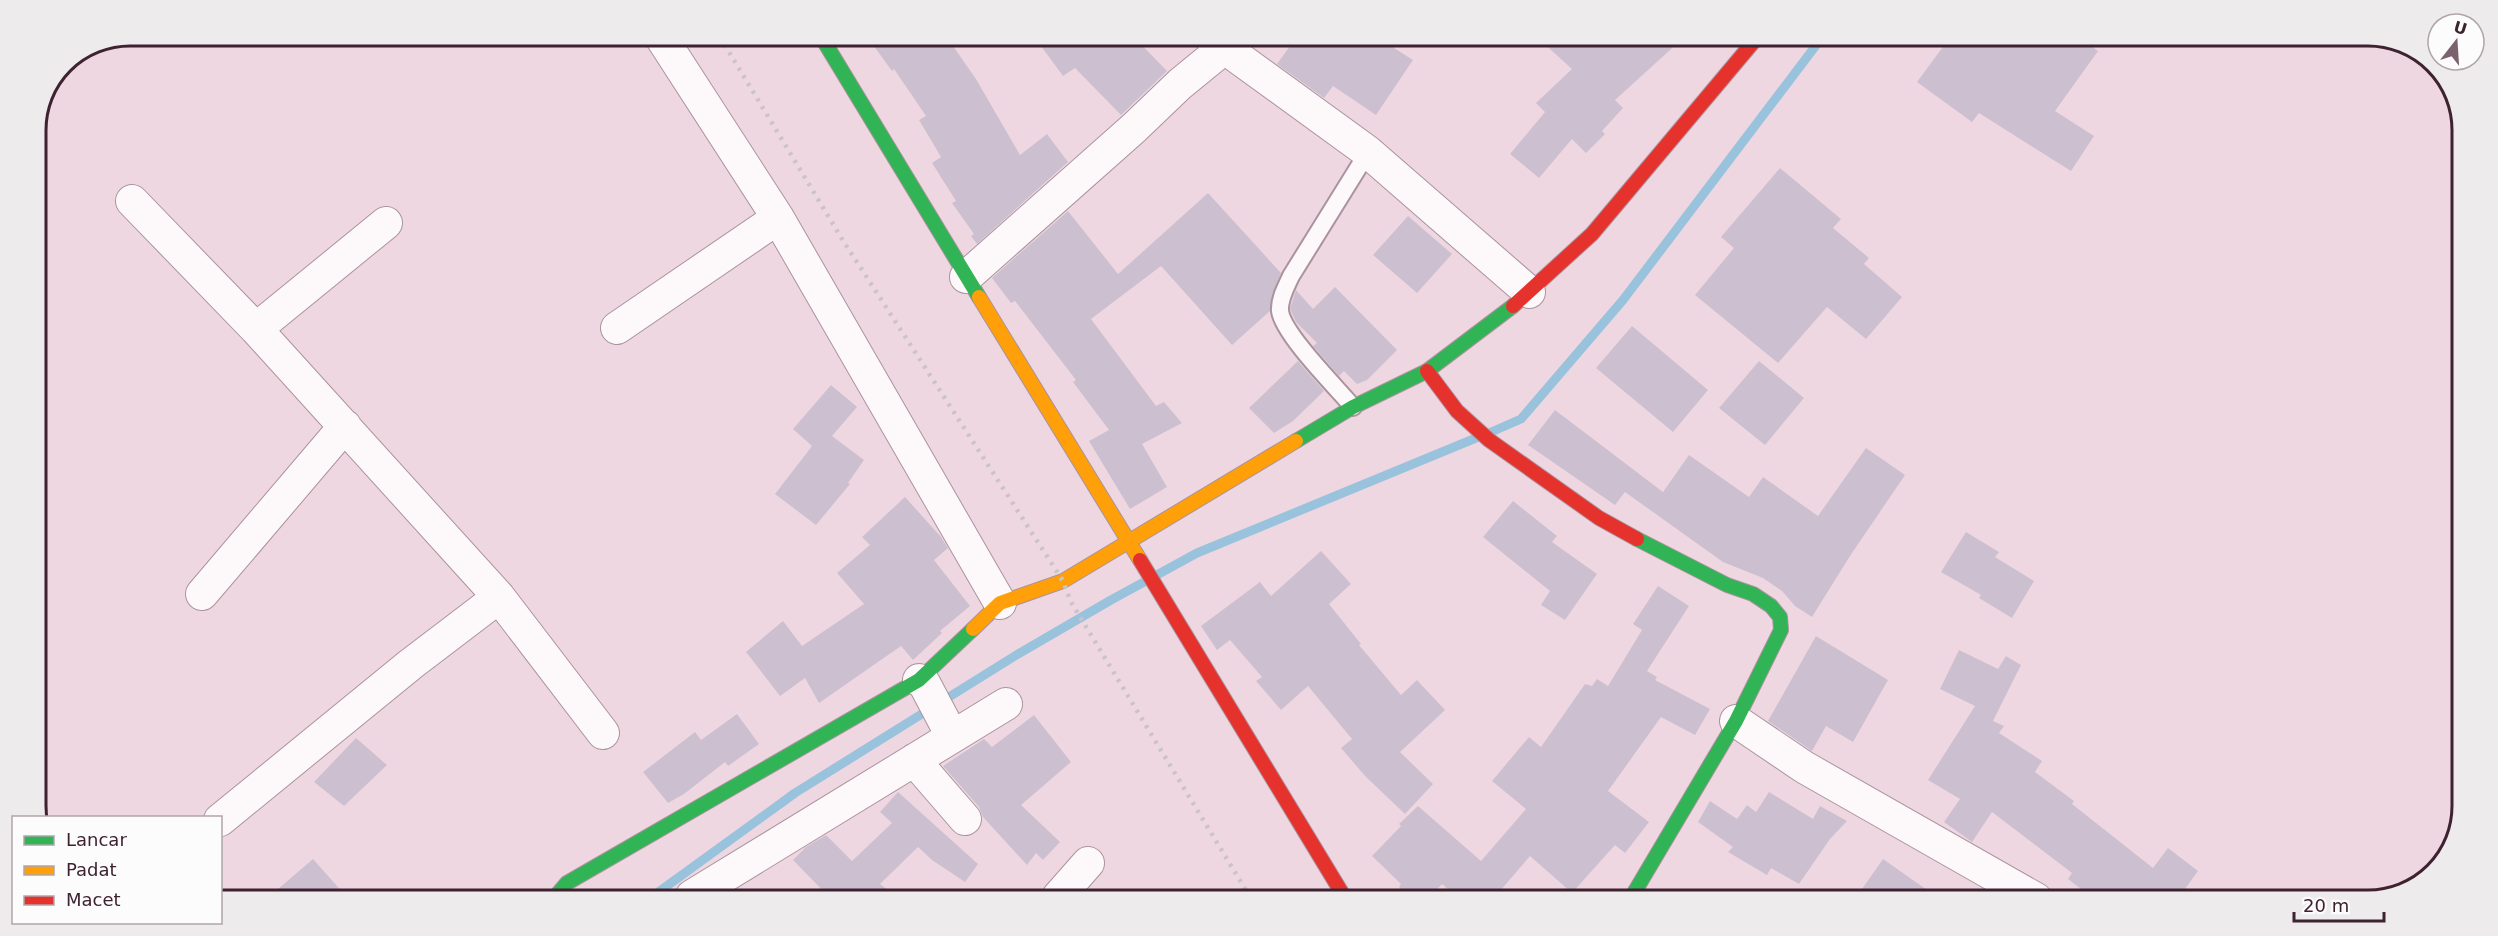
<svg xmlns="http://www.w3.org/2000/svg" width="2498" height="936" viewBox="0 0 2498 936" font-family="'DejaVu Sans',sans-serif">
	<style>
		.lines { fill: none; stroke-linecap: round; stroke-linejoin: round }
		.stream { stroke: #99c3dc; stroke-width: 9 }
		.building { fill: #ccc0d0 }
		.lane-casing { stroke: #aa939e; stroke-width: 20 }
		.street-casing { stroke: #aa939e; stroke-width: 34 }
		.fast-casing { stroke: #aa939e; stroke-width: 16 }
		.slow-casing { stroke: #aa939e; stroke-width: 16 }
		.jam-casing { stroke: #aa939e; stroke-width: 16 }
		.lane { stroke: #fdf9fa; stroke-width: 16 }
		.street { stroke: #fdf9fa; stroke-width: 32 }
		.fast { stroke: #30b455; stroke-width: 14 }
		.slow { stroke: #ff9f0a; stroke-width: 14 }
		.jam { stroke: #e5322d; stroke-width: 14 }
		.rail { stroke: #cac3c7; stroke-width: 4.5; stroke-dasharray: 3 6; stroke-linecap: butt }
		.rim { fill: none; stroke: #3e2230; stroke-width: 3 }
	</style>
	<rect width="100%" height="100%" fill="#efd7e1"/>
	<g class="lines">
		<!-- stream -->
		<path class="stream" d="M1489 433 1521 419 1623 300 1820 40
			M653 896 795 793 1018 654 1111 600 1197 553 1476 438"/>
	</g>
	<!-- building -->
	<path class="building" d="M868 38H953V46L976 79 1020 155 1047 134 1068 162 977 244 971 236 974 234 952 203 956 201 932 163 941 157 919 120 926 116 894 69 892 71Z
		M1035 38H1135L1167 71 1121 115 1075 68 1063 76Z
		M1295 39H1380L1413 60 1376 115 1333 86 1324 98 1277 64Z
		M1539 39H1594L1681 40 1615 100 1623 108 1602 131 1605 134 1586 153 1572 139 1539 178 1510 154 1545 112 1536 103 1572 69Z
		M1948 40H2083L2098 51 2055 111 2094 136 2071 171 1979 113 1972 122 1917 82Z
		M1780 168 1841 219 1833 228 1869 258 1864 264 1902 297 1866 339 1827 307 1778 363 1695 295 1734 248 1721 237Z
		M1208 193 1281 273 1272 295 1270 311 1232 345 1161 266 1091 319 1156 406 1164 402 1182 423 1142 444 1167 487 1130 509 1089 441 1109 430 1073 382 1076 380 1015 301 1011 303 992 278 1068 211 1118 274Z
		M1408 216 1452 254 1417 293 1373 255Z
		M1335 287 1397 350 1367 380 1357 384 1344 371 1339 376 1331 367 1313 346 1317 343 1296 322 1290 309 1296 290 1313 309Z
		M1632 326 1708 390 1673 432 1596 368Z
		M1298 361 1324 391 1293 421 1274 433 1249 408Z
		M1759 361 1804 398 1765 445 1719 408Z
		M831 385 857 407 832 436 864 460 848 483 850 484 816 525 775 494 812 446 793 429Z
		M1555 410 1663 492 1689 455 1749 497 1763 477 1818 516 1866 448 1905 475 1850 556 1812 617 1795 606 1782 591 1763 578 1723 562 1625 492 1615 505 1528 445Z
		M905 497 941 537 948 548 934 560 970 606 940 631 942 633 913 660 901 646 819 703 805 678 780 696 746 652 783 621 802 646 864 604 837 573 870 545 862 537Z
		M1513 501 1557 536 1552 542 1597 574 1565 620 1541 605 1550 591 1483 537Z
		M1966 532 1999 552 1995 557 2034 581 2012 618 1979 598 1981 595 1941 572Z
		M1321 551 1351 584 1329 604 1361 644 1359 645 1401 695 1417 680 1445 710 1400 752 1433 784 1405 814 1366 777 1341 748 1352 739 1308 686 1281 710 1256 681 1262 677 1230 640 1217 650 1201 626 1260 582 1271 596Z
		M1658 586 1689 606 1647 671 1657 677 1655 680 1710 709 1695 735 1661 717 1608 791 1649 822 1625 853 1615 845 1572 893 1530 856 1494 898H1458L1442 884 1429 898H1410L1399 887 1401 884 1372 856 1401 826 1399 824 1418 806 1481 861 1526 809 1492 781 1529 737 1541 747 1585 684 1592 686 1597 679 1608 686 1642 630 1633 624Z
		M1816 636 1888 680 1853 742 1826 726 1812 751 1768 721Z
		M1959 650 1998 669 2006 656 2021 665 1993 721 2004 726 1999 733 2042 761 2035 772 2074 801 2072 804 2153 868 2168 848 2198 871 2177 900 2094 899 2068 879 2072 873 1992 812 1972 842 1944 822 1960 799 1928 780 1975 706 1940 689Z
		M737 714 759 744 728 766 725 762 684 794 668 803 643 772 695 732 701 740Z
		M1034 715 1071 762 1021 805 1060 842 1043 860 1036 853 1027 865 983 817 979 807 943 766 984 739 992 747Z
		M356 738 387 765 344 806 314 782Z
		M898 792 978 864 965 882 932 860 918 847 880 884 897 897H829L793 860 806 847 826 835 852 861 892 823 880 812Z
		M1769 792 1813 819 1820 806 1847 821 1830 839 1799 884 1771 868 1767 875 1728 852 1733 847 1698 822 1710 801 1737 819 1747 805 1756 812Z
		M313 859 345 895H271Z
		M1883 859 1940 899H1855Z"/>
	<g class="lines">
		<!-- lane casing -->
		<g class="lane-casing">
			<path id="lane" d="M1353 407C1336 387 1283 334 1280 311 1279 299 1286 287 1291 276L1368 152"/>
		</g>
		<!-- street casing -->
		<g class="street-casing">
			<path id="street" d="M661 37 778 218 1000 603
				M1211 38 1368 152 1529 292
				M132 201 256 329 499 597 603 733
				M966 277 1134 128 1180 84 1224 48
				M617 328 778 218
				M256 329 386 223
				M202 594 345 426
				M919 680 924 683 952 736
				M1736 721 1804 767 2036 899
				M914 760 965 819
				M220 820 411 664 499 597
				M692 896 1006 704
				M1058 897 1088 863"/>
		</g>
		<!-- fast casing -->
		<g class="fast-casing">
			<path id="fast" d="M822 38 979 297
				M1296 441 1353 407 1427 371 1513 306
				M556 896 567 883 919 680 973 629
				M1631 898 1736 721 1781 630 1780 617 1771 606 1753 594 1727 585 1637 539"/>
		</g>
		<!-- slow casing -->
		<g class="slow-casing">
			<path id="slow" d="M979 297 1140 560
				M973 629 1000 603 1063 581 1296 441"/>
		</g>
		<!-- jam casing -->
		<g class="jam-casing">
			<path id="jam" d="M1513 306 1592 234 1755 40
				M1427 371 1457 411 1489 440 1599 518 1637 539
				M1140 560 1345 898"/>
		</g>
		<!-- lane -->
		<use href="#lane" class="lane"/>
		<!-- street -->
		<use href="#street" class="street"/>
		<!-- fast -->
		<use href="#fast" class="fast"/>
		<!-- slow -->
		<use href="#slow" class="slow"/>
		<!-- jam -->
		<use href="#jam" class="jam"/>
		<!-- rail -->
		<path class="rail" d="M720 37 842 239 1063 581 1071 602 1250 897"/>
	</g>
	<!-- crop -->
	<path d="M0 0H2498V936H0ZM130 46H2368A84 84 0 0 1 2452 130V806A84 84 0 0 1 2368 890H130A84 84 0 0 1 46 806V130A84 84 0 0 1 130 46Z" fill="#edebec" fill-rule="evenodd"/>
	<path class="rim" d="M130 46H2368A84 84 0 0 1 2452 130V806A84 84 0 0 1 2368 890H130A84 84 0 0 1 46 806V130A84 84 0 0 1 130 46Z"/>
	<!-- legend -->
	<rect x="12" y="816" width="210" height="108" fill="#fcfcfc" stroke="#b0a5aa" stroke-width="1.5"/>
	<rect x="24" y="836" width="30" height="9" fill="#30b455" stroke="#b0a5aa" stroke-width="1.5"/>
	<text x="66" y="846" font-size="18" fill="#3e2230">Lancar</text>
	<rect x="24" y="866" width="30" height="9" fill="#ff9f0a" stroke="#b0a5aa" stroke-width="1.5"/>
	<text x="66" y="876" font-size="18" fill="#3e2230">Padat</text>
	<rect x="24" y="896" width="30" height="9" fill="#e5322d" stroke="#b0a5aa" stroke-width="1.5"/>
	<text x="66" y="906" font-size="18" fill="#3e2230">Macet</text>
	<!-- north arrow -->
	<g transform="translate(2456 42) rotate(17)"><circle r="28" fill="#fcfcfc" stroke="#b0a5aa" stroke-width="1.5"/>
	<path d="M0-4.5L10 22L0 15L-10 22Z" fill="#7c616e"/>
	<text y="-9" font-size="16" font-weight="bold" text-anchor="middle" fill="#3e2230">U</text>
	</g>
	<!-- scale -->
	<path d="M2294 912v9h90v-9" fill="none" stroke="#3e2230" stroke-width="3"/>
	<text x="2303" y="912" font-size="18" fill="#3e2230" stroke="#fcfcfc" stroke-width="4.5" paint-order="stroke">20 m</text>
</svg>
